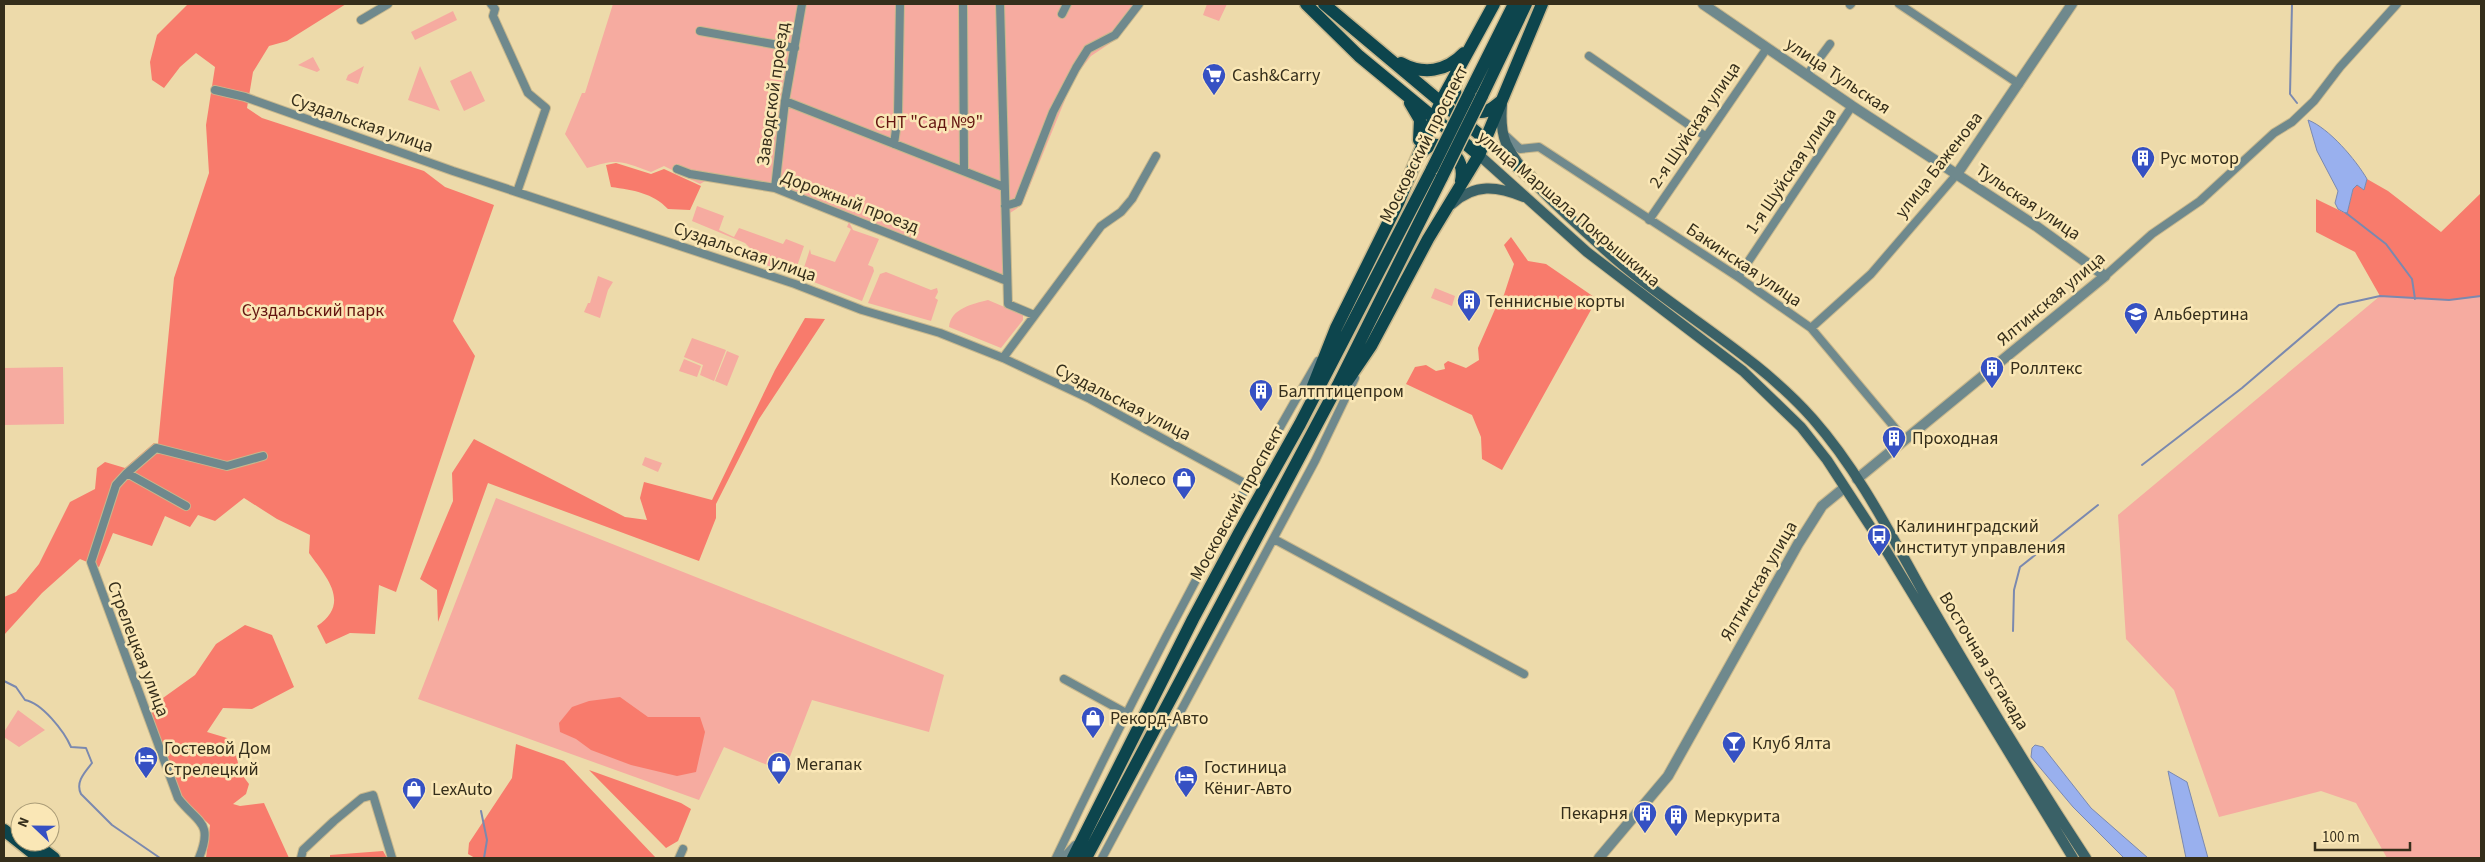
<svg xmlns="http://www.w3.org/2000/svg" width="2485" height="862" viewBox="0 0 2485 862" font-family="'Source Sans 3',sans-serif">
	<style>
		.green { fill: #f6aba0 }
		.forest { fill: #f87b6c }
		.water { fill: #99b0ee; stroke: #7b89af }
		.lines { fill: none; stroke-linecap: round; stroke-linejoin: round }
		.stream { stroke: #7b89af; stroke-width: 2 }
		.minor-casing { stroke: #c8b88d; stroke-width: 10 }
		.tertiary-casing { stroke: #c8b88d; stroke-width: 12 }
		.secondary-casing { stroke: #c8b88d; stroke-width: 12 }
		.primary-casing { stroke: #c8b88d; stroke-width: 15 }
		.minor { stroke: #6f898d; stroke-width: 8 }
		.tertiary { stroke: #6f898d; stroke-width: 10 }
		.secondary { stroke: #3a6167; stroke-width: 10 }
		.primary { stroke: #0d454d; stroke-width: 12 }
		.primary-bridge-casing { stroke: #c8b88d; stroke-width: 15; stroke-linecap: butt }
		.primary-bridge { stroke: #0d454d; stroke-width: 12 }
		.labels { text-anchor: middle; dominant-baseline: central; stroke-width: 5; stroke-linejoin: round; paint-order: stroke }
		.poi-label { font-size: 18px; fill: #352e1b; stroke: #fae7b6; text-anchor: start }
		.street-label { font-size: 18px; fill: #352e1b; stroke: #fae7b6 }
		.park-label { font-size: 18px; fill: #641510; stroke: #fae7b6 }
	</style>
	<rect width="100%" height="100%" fill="#eddaaa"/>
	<!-- green -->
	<path class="green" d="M613 4H1142L1112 42 1091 56 1074 78 1022 205 1010 213 1005 277 757 184 712 177 700 184 664 166 651 172C621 161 619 158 587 168L565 134 582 93H585Z
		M1207 4H1227L1219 21 1203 15Z
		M453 11 457 20 415 40 411 32Z
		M313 57 320 70 317 72 298 65Z
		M364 66 358 84 346 80 348 75Z
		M420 66 440 111 408 100Z
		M471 71 485 101 464 111 450 81Z
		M697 206 724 216 719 230 734 237 739 228 783 244 786 239 804 246 794 275 768 266 745 243 692 221Z
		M849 222 853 230 879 239 868 265 873 267 874 271 862 301 801 277 810 249 811 254 835 262 851 229 847 227Z
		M886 272 931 290 937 288 938 292 935 298 938 300 931 321 868 303 880 274Z
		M598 276 613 282 608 290 600 318 584 312 588 303H590Z
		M1435 288 1455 296 1452 306 1431 298Z
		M2380 296 2449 300 2481 296V858H2387L2356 803 2321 791 2219 817 2174 690 2126 639 2118 515Z
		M988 300 1023 315V320L1001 348 949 327C951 308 973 304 988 300Z
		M692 338 726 350 714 381 700 375 703 365 684 357Z
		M727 351 739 356 727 386 715 381Z
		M684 359 701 366 697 377 679 371Z
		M63 367 64 424 4 425V368Z
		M645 457 662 463 658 472 642 465Z
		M496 498 944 675 929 732 812 700 784 772 724 747 699 800 418 699Z
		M18 710 45 730 19 747 4 737V732Z"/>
	<!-- forest -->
	<path class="forest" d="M188 4H346L287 41 269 46 253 72 247 108 262 118 424 171 445 187 494 205 453 321 475 356 396 592 379 585 375 634 350 633 326 644 317 626C351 603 327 578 309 553L310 535 277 519 244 498 215 521 198 515 190 527 165 516 152 546 113 533 99 567 80 559 42 593 4 635V597L16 592 39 564 70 502 95 489 97 468 105 462 125 468 154 443 158 444 174 278 209 173 206 125 215 67 196 53 180 67 164 88 152 80 150 62 157 35Z
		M616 163 651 174 664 169 701 186 690 210 668 209C653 193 633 190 611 187L606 165Z
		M2367 179 2388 191 2441 232 2481 193V296L2449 300 2380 296 2355 252 2316 232V199L2347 214 2353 189 2357 185 2364 190Z
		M1511 237 1528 261 1546 264 1597 299 1502 470 1482 459 1481 437 1472 415 1406 384 1415 367 1426 365 1436 371 1445 369 1444 364 1448 361 1466 368 1479 360 1478 348 1496 307 1501 304 1514 264 1504 245Z
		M805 318 825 319 759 419 716 504V518L699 561 488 483 438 622 437 590 420 579 453 501 452 473 474 439 625 517 647 520 640 498 644 482 712 500 775 370Z
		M245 625 272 635 294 687 252 709 223 708 207 732 227 738 235 750 240 772 249 784 246 794 233 804 240 806 264 803 289 858H206L210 825 181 798 149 708 195 675 216 644Z
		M620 697 648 717H700L705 732 696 772 677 776 631 765 591 750 576 739 560 732 559 723 572 707 589 701Z
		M516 744 564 761 656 858H475L468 854 469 843 512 778Z
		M589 770 681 803 691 809 678 841 666 848Z
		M383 851 387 858H330V855Z"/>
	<!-- water -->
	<path class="water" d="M2308 120C2329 128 2356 160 2367 179L2364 190 2357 185 2353 189 2347 214 2338 209 2335 203 2338 191 2317 151Z
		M2035 745 2043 747 2091 808 2148 858H2124L2073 807 2031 757 2032 748Z
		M2168 771 2187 782 2208 858H2186Z"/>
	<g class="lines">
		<!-- stream -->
		<path class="stream" d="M2292 4 2290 94 2297 103
			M2346 213 2386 244 2412 279 2415 299
			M2142 465 2242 388 2339 305 2380 296 2449 300 2481 296
			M2013 631 2014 590 2020 567 2098 505
			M4 681 16 687 25 700C42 703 64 731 71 747L86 748 92 763C85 772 75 782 81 794L112 825 160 858
			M481 811 487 840 484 858"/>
		<!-- minor casing -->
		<g class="minor-casing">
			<path id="minor" d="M491 4 495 9 493 16 528 93 546 108 517 192
				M963 4 964 171
				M1000 4 1008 304 1034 315
				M1899 4 2019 84
				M1850 5 1851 4
				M1062 14 1067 4
				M361 20 388 4
				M700 31 795 48
				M1589 56 1705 136
				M1807 75 1830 44
				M215 90 245 97 453 171 795 284 862 310 940 333 1003 358 1090 399 1248 485
				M785 101 1004 187
				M1506 136 1520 149 1539 147 1738 277 1811 328 1905 440
				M894 144 898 115 900 4
				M677 169 690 174 775 188 1007 281
				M775 188 785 101 802 4
				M1005 206 1018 202 1053 112 1076 68 1088 49 1115 35 1139 4
				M1649 220 1767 48
				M2105 276 2152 234 2200 201 2274 133 2292 122 2314 101 2340 67 2397 4
				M1738 277 1852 106
				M1811 328 1871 274 1957 174
				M1003 358 1101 226 1121 212 1132 199 1156 156
				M127 473 156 448 227 466 263 456
				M186 506 127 473 116 485 91 562 178 798C197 823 214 821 199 858
				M1274 539 1524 674
				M1064 679 1126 713
				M301 858 303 850 334 821 362 798 373 795 392 858
				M679 858 683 849
				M1056 858C1136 689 1224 523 1318 361
				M1063 858 1075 845
				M1102 858 1315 461 1355 378"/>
		</g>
		<!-- tertiary casing -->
		<g class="tertiary-casing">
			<path id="tertiary" d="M1703 4 1852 106 2036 226 2105 276 1857 479
				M1957 174 2072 4
				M1599 858 1668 776 1798 544 1822 506 1844 488"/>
		</g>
		<!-- secondary casing -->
		<g class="secondary-casing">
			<path id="secondary" d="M1502 105C1501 117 1501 131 1506 143 1522 178 1573 220 1602 247 1668 308 1753 351 1813 419 1858 470 1890 533 1923 592 1975 682 2029 771 2086 858
				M1486 140 1505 155
				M1479 155 1587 252 1743 371 1801 427 1827 460 1887 552 2073 858
				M1452 204C1475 183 1497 186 1524 197"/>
		</g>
		<!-- primary casing -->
		<g class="primary-casing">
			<path id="primary" d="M1306 4 1359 56 1479 155
				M1324 4 1486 140
				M1401 63C1423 75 1446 72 1464 53
				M1457 76C1456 81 1454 87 1455 92 1457 101 1472 113 1481 112 1489 112 1495 106 1501 101
				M1470 92 1514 4
				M1482 96 1526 4
				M1410 103 1420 120 1419 140
				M1419 154 1431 145C1452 142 1465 163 1461 181
				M1505 155 1530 177
				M1346 383 1371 346 1428 239 1479 155 1542 4
				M1313 386 1336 328 1399 201 1441 101 1494 4
				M4 830 39 858
				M33 842 54 858
				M1073 858 1193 619 1239 533 1300 424 1432 169
				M1086 858 1339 383 1442 177"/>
		</g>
		<!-- minor -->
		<use href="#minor" class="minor"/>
		<!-- tertiary -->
		<use href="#tertiary" class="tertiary"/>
		<!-- secondary -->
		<use href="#secondary" class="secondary"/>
		<!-- primary -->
		<use href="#primary" class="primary"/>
		<!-- primary-bridge casing -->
		<g class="primary-bridge-casing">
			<path id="primary-bridge" d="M1432 169 1470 92
				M1442 177 1482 96"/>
		</g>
		<!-- primary-bridge -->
		<use href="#primary-bridge" class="primary-bridge"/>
	</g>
	<!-- icons -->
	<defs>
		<g id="supermarket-pin" transform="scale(1.25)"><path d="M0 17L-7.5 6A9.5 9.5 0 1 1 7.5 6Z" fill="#3651c3" stroke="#fae7b6"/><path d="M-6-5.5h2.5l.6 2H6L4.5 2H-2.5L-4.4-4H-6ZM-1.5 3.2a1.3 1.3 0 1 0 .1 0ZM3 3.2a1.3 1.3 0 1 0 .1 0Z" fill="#fff"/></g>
		<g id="building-pin" transform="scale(1.25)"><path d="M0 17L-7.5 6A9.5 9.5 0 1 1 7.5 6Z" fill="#3651c3" stroke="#fae7b6"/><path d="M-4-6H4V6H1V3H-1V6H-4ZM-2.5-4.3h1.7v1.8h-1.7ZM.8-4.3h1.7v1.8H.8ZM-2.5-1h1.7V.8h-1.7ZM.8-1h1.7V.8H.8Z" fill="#fff"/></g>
		<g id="school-pin" transform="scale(1.25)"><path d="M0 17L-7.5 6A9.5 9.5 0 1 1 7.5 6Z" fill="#3651c3" stroke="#fae7b6"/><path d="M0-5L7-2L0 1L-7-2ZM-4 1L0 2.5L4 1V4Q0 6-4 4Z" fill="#fff"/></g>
		<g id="shop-pin" transform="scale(1.25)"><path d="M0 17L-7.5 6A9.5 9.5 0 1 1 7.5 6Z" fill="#3651c3" stroke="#fae7b6"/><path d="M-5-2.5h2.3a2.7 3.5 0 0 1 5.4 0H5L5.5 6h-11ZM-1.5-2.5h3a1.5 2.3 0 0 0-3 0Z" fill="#fff"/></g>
		<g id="bus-pin" transform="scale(1.25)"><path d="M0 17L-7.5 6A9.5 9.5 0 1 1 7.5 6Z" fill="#3651c3" stroke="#fae7b6"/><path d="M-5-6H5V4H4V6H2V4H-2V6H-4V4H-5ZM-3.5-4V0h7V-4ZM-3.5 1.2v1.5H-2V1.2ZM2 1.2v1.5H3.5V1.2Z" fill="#fff"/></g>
		<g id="bar-pin" transform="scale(1.25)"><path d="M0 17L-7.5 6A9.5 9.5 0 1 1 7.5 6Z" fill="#3651c3" stroke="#fae7b6"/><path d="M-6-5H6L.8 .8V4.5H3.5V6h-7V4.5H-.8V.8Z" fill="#fff"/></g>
		<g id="hotel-pin" transform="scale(1.25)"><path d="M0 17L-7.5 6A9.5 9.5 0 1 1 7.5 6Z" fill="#3651c3" stroke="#fae7b6"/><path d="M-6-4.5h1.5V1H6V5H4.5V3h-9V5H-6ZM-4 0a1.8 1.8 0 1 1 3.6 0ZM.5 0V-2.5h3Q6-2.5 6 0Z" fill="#fff"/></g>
	</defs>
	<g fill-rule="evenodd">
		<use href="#supermarket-pin" x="1214" y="75"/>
		<use href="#building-pin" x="2143" y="158"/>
		<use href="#building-pin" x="1469" y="301"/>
		<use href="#school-pin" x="2136" y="314"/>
		<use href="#building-pin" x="1992" y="368"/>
		<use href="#building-pin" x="1261" y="391"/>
		<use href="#building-pin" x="1894" y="438"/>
		<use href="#shop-pin" x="1184" y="479"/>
		<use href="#bus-pin" x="1879" y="536"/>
		<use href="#shop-pin" x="1093" y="718"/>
		<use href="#bar-pin" x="1734" y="743"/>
		<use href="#hotel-pin" x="146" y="758"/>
		<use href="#shop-pin" x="779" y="764"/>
		<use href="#hotel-pin" x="1186" y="777"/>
		<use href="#shop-pin" x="414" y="789"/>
		<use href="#building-pin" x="1645" y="813"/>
		<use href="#building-pin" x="1676" y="816"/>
	</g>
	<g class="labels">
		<!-- poi labels -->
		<g class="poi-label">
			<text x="1232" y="75">Cash&amp;Carry</text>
			<text x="2160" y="158">Рус мотор</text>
			<text x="1486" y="301">Теннисные корты</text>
			<text x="2154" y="314">Альбертина</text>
			<text x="2010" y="368">Роллтекс</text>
			<text x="1278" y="391">Балтптицепром</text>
			<text x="1912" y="438">Проходная</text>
			<text x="1166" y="479" text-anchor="end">Колесо</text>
			<text x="1896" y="526">Калининградский<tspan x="1896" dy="21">институт управления</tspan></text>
			<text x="1110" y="718">Рекорд-Авто</text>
			<text x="1752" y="743">Клуб Ялта</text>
			<text x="164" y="748">Гостевой Дом<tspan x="164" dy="21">Стрелецкий</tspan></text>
			<text x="796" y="764">Мегапак</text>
			<text x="1204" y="767">Гостиница<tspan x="1204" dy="21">Кёниг-Авто</tspan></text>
			<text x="432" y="789">LexAuto</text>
			<text x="1628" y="813" text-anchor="end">Пекарня</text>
			<text x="1694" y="816">Меркурита</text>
		</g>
		<!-- street labels -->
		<g class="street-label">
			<text transform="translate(1838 76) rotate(34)">улица Тульская</text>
			<text transform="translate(773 94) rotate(-82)">Заводской проезд</text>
			<text transform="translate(362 123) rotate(19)">Суздальская улица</text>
			<text transform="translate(1695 125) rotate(-56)">2-я Шуйская улица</text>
			<text transform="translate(1424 144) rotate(-63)">Московский проспект</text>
			<text transform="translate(1939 165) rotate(-52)">улица Баженова</text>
			<text transform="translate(1791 171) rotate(-56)">1-я Шуйская улица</text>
			<text transform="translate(850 202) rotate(21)">Дорожный проезд</text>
			<text transform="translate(2028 202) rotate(34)">Тульская улица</text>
			<text transform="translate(1569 209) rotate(40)">улица Маршала Покрышкина</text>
			<text transform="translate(745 252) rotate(19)">Суздальская улица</text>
			<text transform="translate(1744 265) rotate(34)">Бакинская улица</text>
			<text transform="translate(2051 299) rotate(-40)">Ялтинская улица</text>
			<text transform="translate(1123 402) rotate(27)">Суздальская улица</text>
			<text transform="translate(1237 503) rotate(-61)">Московский проспект</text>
			<text transform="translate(1759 581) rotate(-60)">Ялтинская улица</text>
			<text transform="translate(138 649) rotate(69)">Стрелецкая улица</text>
			<text transform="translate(1984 661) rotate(59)">Восточная эстакада</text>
		</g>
		<!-- park labels -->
		<g class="park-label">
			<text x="929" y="122">СНТ "Сад №9"</text>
			<text x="313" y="310">Суздальский парк</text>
		</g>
	</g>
	<!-- border -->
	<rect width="2485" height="862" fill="none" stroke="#352e1b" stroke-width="10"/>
	<!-- north arrow -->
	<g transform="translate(35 827) rotate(292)"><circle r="24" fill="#fae7b6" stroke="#ab9d78"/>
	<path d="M0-4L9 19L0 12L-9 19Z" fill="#3651c3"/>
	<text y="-8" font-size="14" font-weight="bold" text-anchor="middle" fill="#352e1b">N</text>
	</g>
	<!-- scale -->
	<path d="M2315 842v8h95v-8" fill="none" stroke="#352e1b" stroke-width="2.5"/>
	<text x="2322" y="842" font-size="15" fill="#352e1b" stroke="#fae7b6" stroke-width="4" paint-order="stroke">100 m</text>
</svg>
